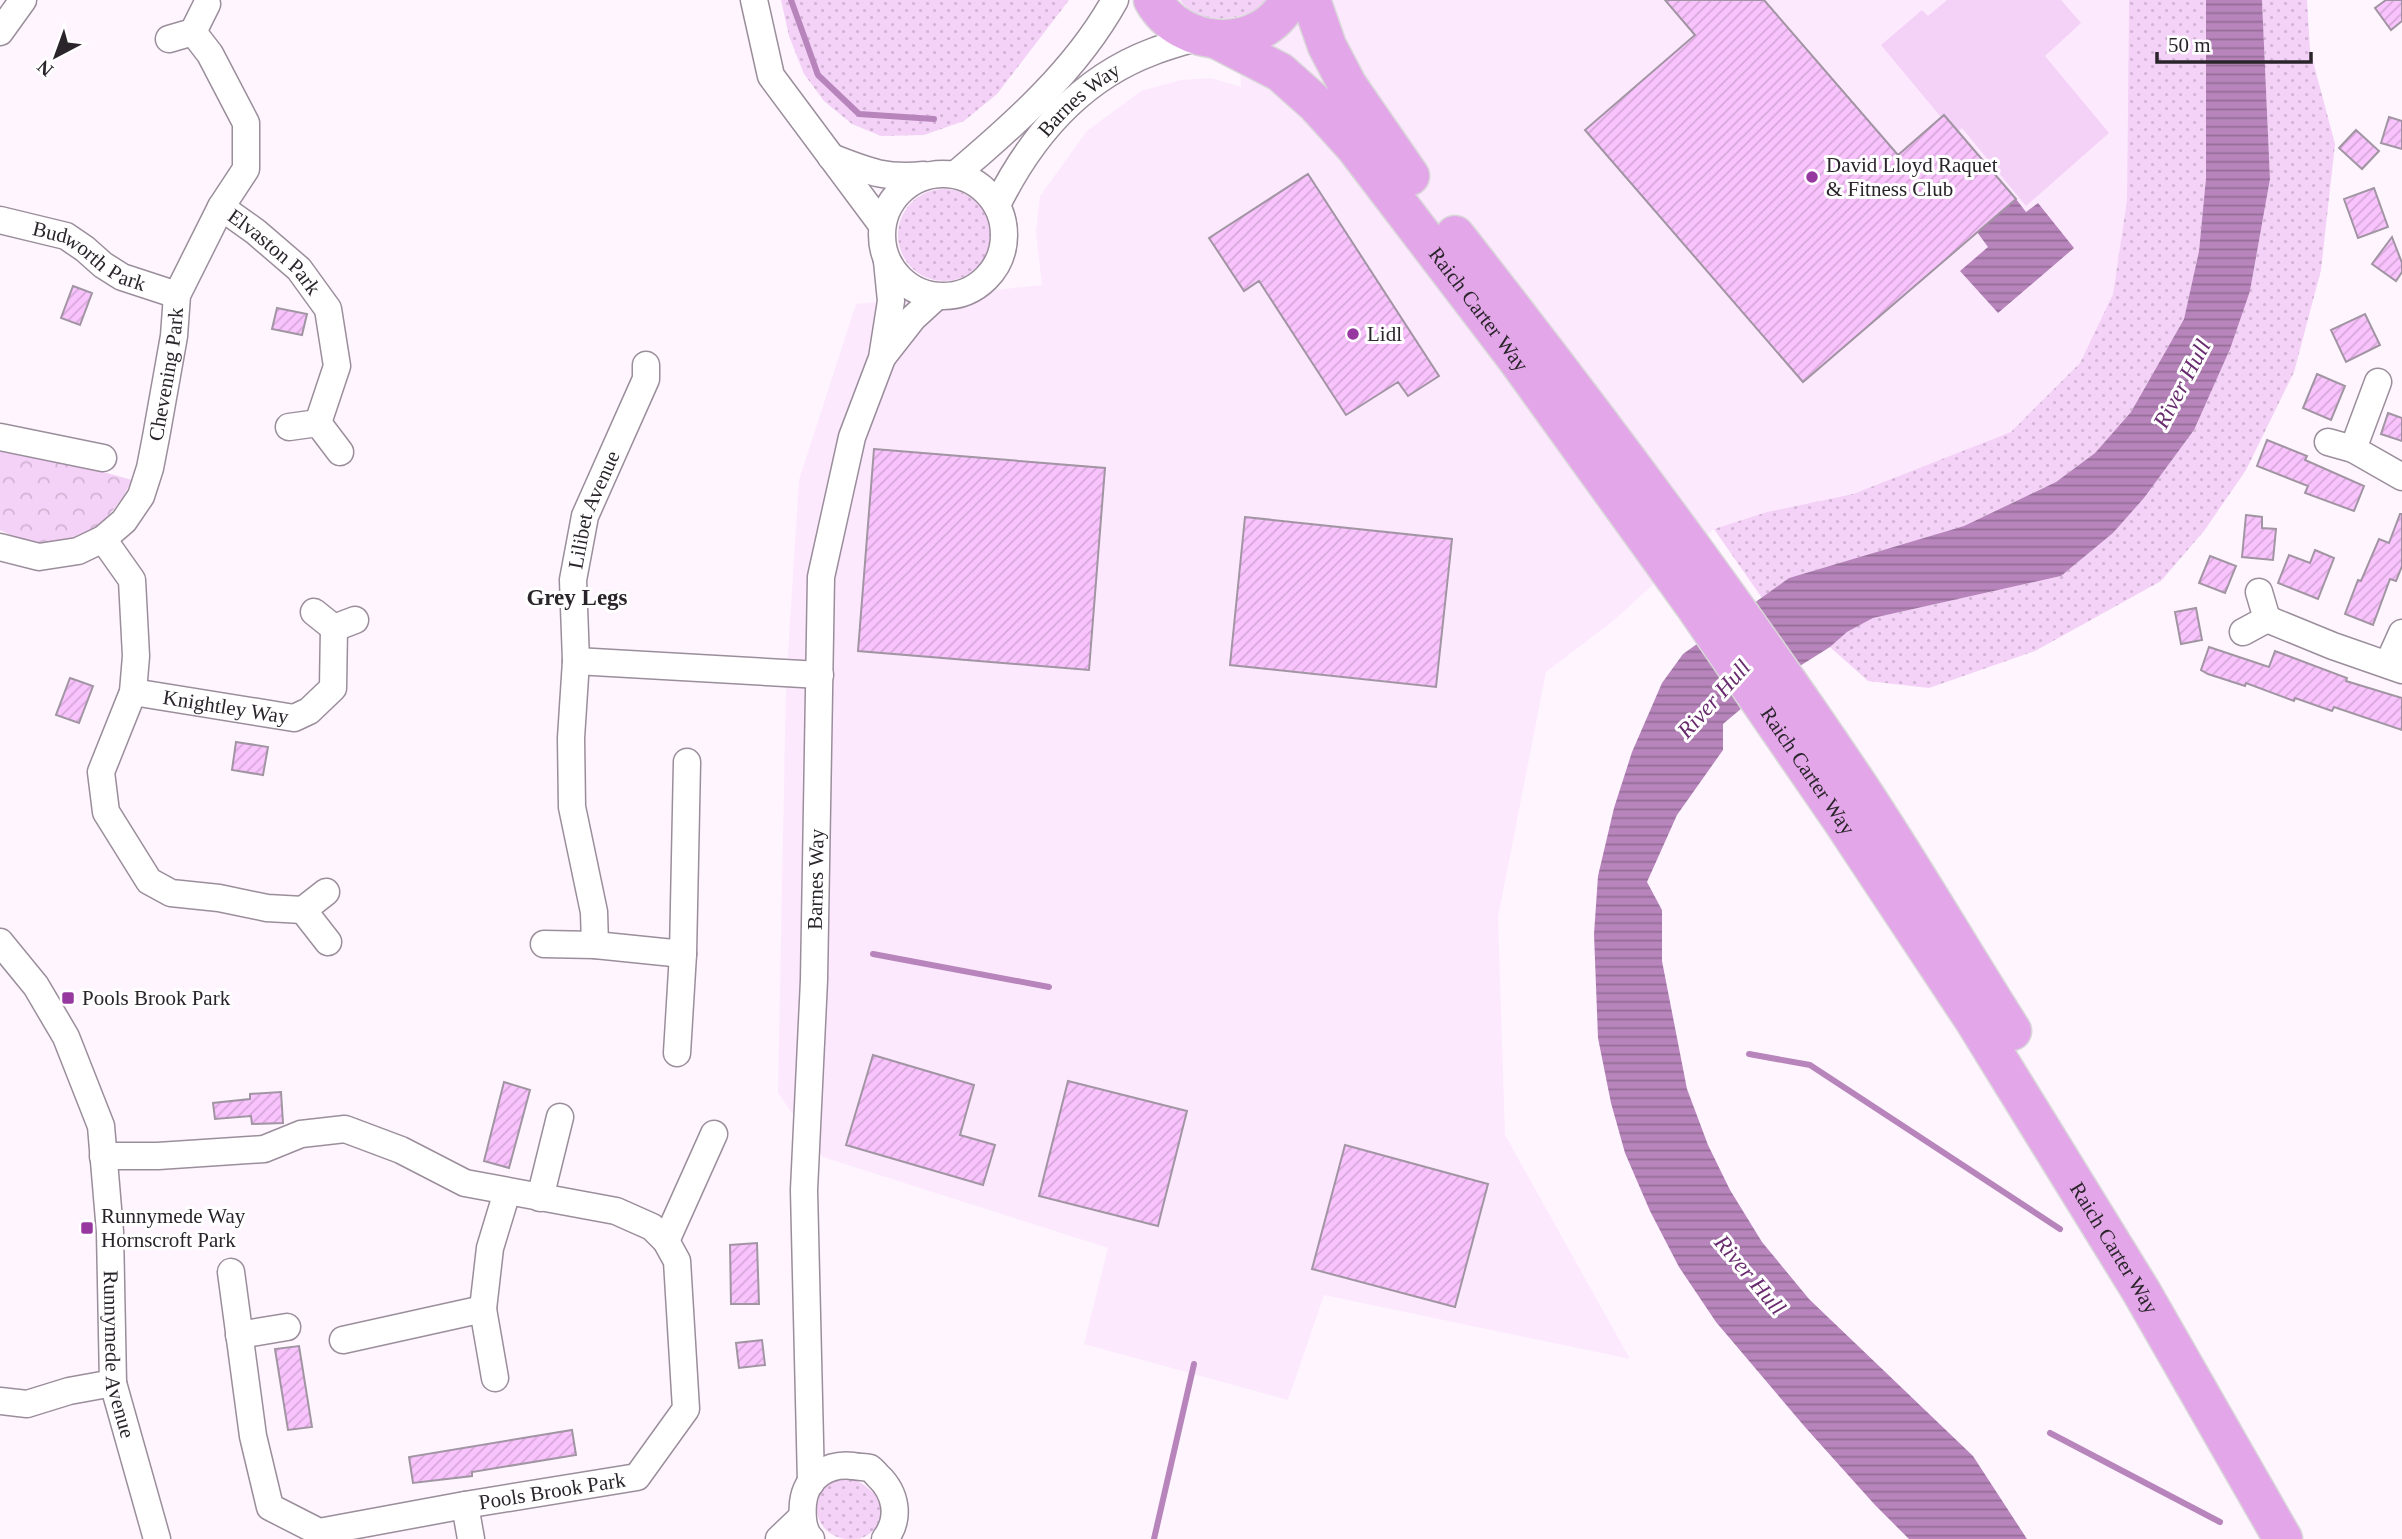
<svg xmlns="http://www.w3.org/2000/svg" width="2402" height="1539" viewBox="0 0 2402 1539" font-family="Georgia,serif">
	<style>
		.built { fill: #fde9fe }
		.grass { fill: url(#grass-dots) }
		.park { fill: url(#park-crowns) }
		.pitch { fill: #f4d1f7 }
		.water { fill: url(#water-rules) }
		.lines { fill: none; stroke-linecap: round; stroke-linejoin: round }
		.stream { stroke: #b785bb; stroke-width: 6 }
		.building { fill: url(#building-hatch); stroke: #a295a3; stroke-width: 2 }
		.minor-casing { stroke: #9b8e9c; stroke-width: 29 }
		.highway-casing { stroke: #d9d8d9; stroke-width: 41 }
		.minor { stroke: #fff; stroke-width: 26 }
		.highway { stroke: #e3a6e8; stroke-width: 38 }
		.poi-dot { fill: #9738a1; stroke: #fff; stroke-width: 2.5 }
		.labels { text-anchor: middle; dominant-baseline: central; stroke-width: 6; stroke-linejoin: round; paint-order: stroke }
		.street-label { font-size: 21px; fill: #2a252b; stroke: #fff }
		.poi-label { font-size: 21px; fill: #2a252b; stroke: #fff; text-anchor: start }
		.water-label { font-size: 23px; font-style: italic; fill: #692c6f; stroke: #fff }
		.neighbourhood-label { font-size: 23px; font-weight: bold; fill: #2a252b; stroke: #fff }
	</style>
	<defs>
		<pattern id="grass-dots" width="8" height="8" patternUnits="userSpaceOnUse" patternTransform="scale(1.75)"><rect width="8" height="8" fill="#f4d1f7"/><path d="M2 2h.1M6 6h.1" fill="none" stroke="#d1b3d4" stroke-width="1.8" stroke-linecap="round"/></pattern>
		<pattern id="park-crowns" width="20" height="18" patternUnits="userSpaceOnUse" patternTransform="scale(1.75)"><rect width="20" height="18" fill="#f4d1f7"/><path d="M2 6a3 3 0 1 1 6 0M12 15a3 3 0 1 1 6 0" fill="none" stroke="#d1b3d4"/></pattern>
		<pattern id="water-rules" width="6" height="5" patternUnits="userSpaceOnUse" patternTransform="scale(1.75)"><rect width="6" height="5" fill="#b785bb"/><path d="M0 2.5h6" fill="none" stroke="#956d98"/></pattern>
		<pattern id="building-hatch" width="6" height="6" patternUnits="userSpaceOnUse" patternTransform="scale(1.75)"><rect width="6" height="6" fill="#f9c3fd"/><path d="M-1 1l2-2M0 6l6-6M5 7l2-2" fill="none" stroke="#d6a7d9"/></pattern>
	</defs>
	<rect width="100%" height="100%" fill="#fef5fe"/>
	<!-- built -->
	<path class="built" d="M1267 0H2129L2127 200 2113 294 2080 363 2012 432 1853 494 1767 512 1714 529 1613 621 1546 672 1498 917 1505 1135 1630 1359 1324 1295 1288 1400 1084 1344 1108 1248 823 1157 778 1093 786 685 799 480 856 304 1042 285 1036 232 1040 196 1087 131 1141 91 1181 80 1211 78 1241 87 1238 18 1262 7Z"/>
	<!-- grass -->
	<path class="grass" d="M781 0H1069L997 94 964 121 924 135 881 136 852 124 824 101 804 74 789 36Z
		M1180 0H1267C1247 23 1198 26 1180 0Z
		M2129 0H2206V178L2199 251 2184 319 2131 412 2095 453 2056 482 1964 526 1789 578 1762 598 1714 529 1767 512 1853 494 2011 432 2080 363 2113 294 2127 200Z
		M2262 0H2307L2310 50 2335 144 2321 270 2294 372 2246 470 2204 531 2161 581 2035 651 1929 688 1868 681 1830 647 1847 632 1873 618 2061 576 2113 533 2144 498 2194 430 2250 291 2270 179Z
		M898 235a46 46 0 1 1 92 0a46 46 0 1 1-92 0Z
		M852 1478C875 1489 898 1513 869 1534 862 1539 857 1539 849 1539 815 1539 803 1493 836 1480 840 1478 847 1479 852 1478Z"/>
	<!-- park -->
	<path class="park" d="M0 443 132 480C106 535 57 560 0 530Z"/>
	<!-- pitch -->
	<path class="pitch" d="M1947 0H2061L2081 23 2045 56 2109 133 2026 206 1962 128 1955 134 1881 45 1922 10 1928 16Z"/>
	<!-- water -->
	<path class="water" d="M2206 0H2262L2270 179 2250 291 2230 349 2194 430 2144 498 2113 533 2061 576 1873 618 1847 632 1830 647 1768 686 1723 724V750L1677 815 1647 882 1662 910V961L1687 1089 1708 1145 1730 1190 1762 1242 1809 1299 1973 1456 2027 1539H1909L1875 1505 1805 1427 1716 1322 1679 1267 1650 1211 1625 1153 1611 1103 1598 1038 1594 934 1598 876 1614 808 1632 752 1662 683 1683 654 1789 578 1964 526 2056 482 2095 453 2131 412 2184 319 2199 251 2206 178Z
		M2016 199 2026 212 2038 203 2074 248 1998 313 1960 271 1988 247 1977 232Z"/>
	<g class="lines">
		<!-- stream -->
		<path class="stream" d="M791 0 818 75 859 114 934 119
			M873 954 1049 987
			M1749 1054 1810 1065 2060 1229
			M2050 1433 2220 1522
			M1154 1539 1194 1364"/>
	</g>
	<!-- building -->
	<path class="building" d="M1665 0H1764L1898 155 1944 115 2016 199 1803 382 1585 130 1695 35Z
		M2386 0H2402V21L2391 30 2375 8Z
		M2389 117 2402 121V149L2381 143Z
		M2356 130 2379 151 2362 169 2339 148Z
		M1308 174 1439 376 1408 396 1398 382 1346 415 1259 281 1244 291 1209 238Z
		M2374 188 2388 227 2358 238 2344 199Z
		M2392 237 2402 263V272L2396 281 2372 264Z
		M73 286 92 293 80 325 61 318Z
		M277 308 307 314 302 335 272 329Z
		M2365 314 2380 345 2346 362 2331 330Z
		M2317 374 2345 386 2331 420 2303 408Z
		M2388 413 2402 418V441L2381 434Z
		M2267 440 2307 456 2305 460 2364 486 2354 511 2305 493 2308 486 2257 466Z
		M874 449 1105 468 1089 670 858 651Z
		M2400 514H2402V566L2396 581 2390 579 2373 625 2345 614 2358 580 2361 581 2379 539 2389 543Z
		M2246 515 2262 517V528L2276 529 2273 560 2242 557Z
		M1245 517 1452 539 1436 687 1230 665Z
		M2315 550 2334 558 2318 599 2278 583 2289 555 2310 563Z
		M2210 556 2236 566 2225 593 2199 583Z
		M2196 608 2202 640 2181 644 2175 612Z
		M2209 647 2269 667 2275 651 2347 678 2346 681 2402 698V730L2334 707 2332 711 2295 698 2294 701 2246 683 2245 686 2208 674 2201 670Z
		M70 678 93 686 79 723 56 715Z
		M236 742 268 747 263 775 232 770Z
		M873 1055 974 1085 960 1135 995 1145 983 1185 846 1145Z
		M1068 1081 1187 1111 1158 1226 1039 1196Z
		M504 1082 530 1090 509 1168 484 1161Z
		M281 1092 283 1123 252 1124 251 1116 215 1119 213 1103 250 1099V1094Z
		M1345 1145 1488 1184 1455 1307 1312 1269Z
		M757 1243 759 1304H731L730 1245Z
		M762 1340 765 1365 739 1368 736 1343Z
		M299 1346 312 1427 288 1430 275 1349Z
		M572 1430 576 1455 472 1472V1476L413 1483 409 1457Z"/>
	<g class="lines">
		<!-- minor casing -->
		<g class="minor-casing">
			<g id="minor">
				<path d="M754 0 771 76 882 225"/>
				<path d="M0 32 23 0"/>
				<path d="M169 39 193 32 207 4"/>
				<path d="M831 157C867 171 884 179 924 175"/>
				<circle cx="943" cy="235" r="61"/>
				<path d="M956 174C1015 124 1077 69 1115 0"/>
				<path id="s1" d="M997 205C1030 138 1080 79 1152 52 1167 46 1183 42 1198 37"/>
				<path id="s2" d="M221 207 256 232 299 269 328 309 337 366 318 423"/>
				<path id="s3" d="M0 220 66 236 85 249 103 265 122 277 177 295"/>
				<path d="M884 355 913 318 937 296"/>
				<path d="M289 427 318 423 340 452"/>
				<path d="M0 437 103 458"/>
				<path d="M2328 442 2353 449 2402 477"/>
				<path d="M2353 449 2378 382"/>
				<path d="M103 539 132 580 136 656 133 692 101 772 106 812 149 881 171 893 219 898 267 908 303 910"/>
				<path id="s4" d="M0 547 39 557 78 551 103 539 124 521 141 496 150 468 156 437 174 336 177 295 221 207 246 169V123L210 54 193 32"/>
				<path d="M314 612 334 628 355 620"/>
				<path d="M2267 619 2333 646 2402 670"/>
				<path d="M2243 632 2267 619 2259 592"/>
				<path d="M576 661 820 675"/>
				<path d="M2388 664 2402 633"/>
				<path id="s5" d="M133 692 294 718 309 711 333 688 334 628"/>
				<path d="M326 892 303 910 328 942"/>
				<path id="s6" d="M0 942 36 986 66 1037 101 1126 110 1232 113 1383 157 1539"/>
				<path d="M544 944 595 945 683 954 687 762"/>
				<path id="s7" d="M595 945 594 912 572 807 571 738 576 661 573 580 585 516 646 379V365"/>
				<path d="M677 1053 683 954"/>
				<path d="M103 1156H158L264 1149 301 1134 345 1129 401 1150 465 1183 616 1211 652 1227 666 1241 677 1261 686 1409 637 1477 465 1505 471 1539"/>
				<path d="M540 1198 560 1117"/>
				<path d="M666 1241 714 1134"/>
				<path d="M231 1272 253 1436 270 1507 319 1532 465 1505"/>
				<path d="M483 1309 495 1378"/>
				<path d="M239 1335 287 1327"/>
				<path d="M343 1340 483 1309 490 1248 507 1192"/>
				<path d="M0 1401 27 1404 69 1391 113 1383"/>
				<path id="s8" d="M811 1483 804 1190 814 980 821 577 852 437 882 358 891 301 887 261"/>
				<path d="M779 1539 802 1517"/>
				<path d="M811 1539C802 1530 802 1516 803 1503 806 1476 829 1463 853 1466 858 1467 865 1467 870 1468 873 1470 875 1473 878 1476 896 1493 901 1518 885 1539"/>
			</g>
		</g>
		<!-- highway casing -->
		<g class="highway-casing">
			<g id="highway">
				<path d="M1153 0C1181 50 1262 54 1289 0"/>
				<path d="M1311 0 1327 46 1348 86 1410 176"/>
				<path id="s9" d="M1218 40 1280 72 1316 104 1355 147 1516 358 1694 605 1841 819 1974 1020 2141 1291 2283 1539"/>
				<path d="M1455 235C1593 411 1727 590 1852 776 1908 859 1958 946 2012 1031"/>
			</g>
		</g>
		<!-- minor -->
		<use href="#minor" class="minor"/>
		<!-- highway -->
		<use href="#highway" class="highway"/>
	</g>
	<!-- markers -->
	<g class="poi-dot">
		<circle cx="1812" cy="177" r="7"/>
		<circle cx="1353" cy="334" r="7"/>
		<rect x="61" y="991" width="14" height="14" rx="3.5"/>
		<rect x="80" y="1221" width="14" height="14" rx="3.5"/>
	</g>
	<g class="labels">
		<!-- street labels -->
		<g class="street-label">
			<text stroke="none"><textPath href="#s1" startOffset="135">Barnes Way</textPath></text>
			<text stroke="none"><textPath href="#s2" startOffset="70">Elvaston Park</textPath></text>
			<text stroke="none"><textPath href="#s3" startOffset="98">Budworth Park</textPath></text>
			<text stroke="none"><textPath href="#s9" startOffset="380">Raich Carter Way</textPath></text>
			<text stroke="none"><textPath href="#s4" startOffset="290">Chevening Park</textPath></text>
			<text stroke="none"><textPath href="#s7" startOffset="441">Lilibet Avenue</textPath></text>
			<text stroke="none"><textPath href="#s5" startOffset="94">Knightley Way</textPath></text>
			<text stroke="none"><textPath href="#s9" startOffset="947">Raich Carter Way</textPath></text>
			<text stroke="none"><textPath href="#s8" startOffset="604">Barnes Way</textPath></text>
			<text stroke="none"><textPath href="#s9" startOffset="1514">Raich Carter Way</textPath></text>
			<text stroke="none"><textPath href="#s6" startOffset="441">Runnymede Avenue</textPath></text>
			<text transform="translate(552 1491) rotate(-9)">Pools Brook Park</text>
		</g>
		<!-- poi labels -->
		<g class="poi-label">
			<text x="1826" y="165">David Lloyd Raquet<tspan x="1826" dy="24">&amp; Fitness Club</tspan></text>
			<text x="1367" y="334">Lidl</text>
			<text x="82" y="998">Pools Brook Park</text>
			<text x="101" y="1216">Runnymede Way<tspan x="101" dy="24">Hornscroft Park</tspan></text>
		</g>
		<!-- water labels -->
		<g class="water-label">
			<text transform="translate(2182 384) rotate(-62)">River Hull</text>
			<text transform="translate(1714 699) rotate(-48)">River Hull</text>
			<text transform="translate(1750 1275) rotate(50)">River Hull</text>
		</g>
		<!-- neighbourhood labels -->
		<g class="neighbourhood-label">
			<text x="577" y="597">Grey Legs</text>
		</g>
	</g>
	<!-- north arrow -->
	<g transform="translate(56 56) rotate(221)" stroke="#ffffff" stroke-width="5" paint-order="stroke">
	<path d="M0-5L12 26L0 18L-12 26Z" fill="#2a252b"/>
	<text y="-10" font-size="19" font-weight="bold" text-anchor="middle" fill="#2a252b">N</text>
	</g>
	<!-- scale -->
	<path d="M2157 52v10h154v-10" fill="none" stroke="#2a252b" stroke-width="3.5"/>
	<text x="2168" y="52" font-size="21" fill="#2a252b" stroke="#ffffff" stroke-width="5" paint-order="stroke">50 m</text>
</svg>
